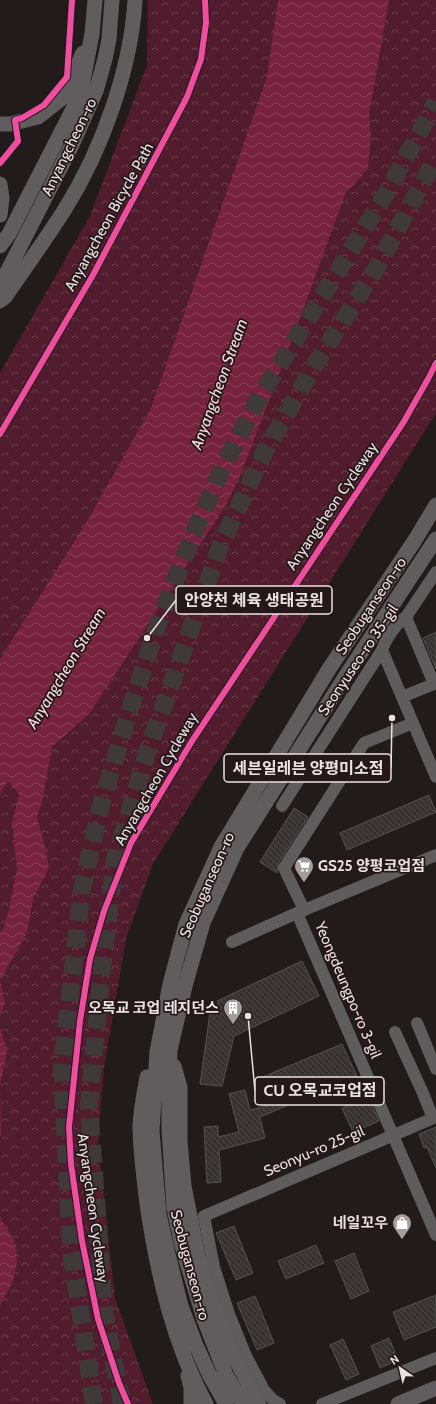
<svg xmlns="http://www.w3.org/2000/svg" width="436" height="1404" viewBox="0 0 436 1404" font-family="Cabin,'Noto Sans KR',sans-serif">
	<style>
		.park { fill: url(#park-crowns) }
		.water { fill: url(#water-waves) }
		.building { fill: url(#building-back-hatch); stroke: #555051 }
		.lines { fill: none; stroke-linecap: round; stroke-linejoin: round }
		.highway-tunnel { stroke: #3f393a; stroke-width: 18; stroke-dasharray: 18 9; stroke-linecap: butt }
		.minor { stroke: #5e5c5c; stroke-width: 12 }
		.major { stroke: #615c5d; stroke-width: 15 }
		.cycleway-casing { stroke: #24181b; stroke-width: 8 }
		.cycleway { stroke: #ef4d9e; stroke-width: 6 }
		.labels { text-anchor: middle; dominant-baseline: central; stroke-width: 3.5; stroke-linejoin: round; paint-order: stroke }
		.street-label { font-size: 15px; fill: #eae1e3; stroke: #24181b }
		.poi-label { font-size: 15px; font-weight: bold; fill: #eae1e3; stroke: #24181b; text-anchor: end }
		.water-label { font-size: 16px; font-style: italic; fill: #f6dae0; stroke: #24181b }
		.leader { fill: none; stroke: #eae1e3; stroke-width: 1.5 }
		.callout-dot { fill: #eae1e3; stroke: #24181b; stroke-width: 1.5 }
		.callout { fill: #24181b; stroke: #eae1e3; stroke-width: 1.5 }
		.callout-label { font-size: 16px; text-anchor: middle; font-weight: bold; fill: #eae1e3 }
	</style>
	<defs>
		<pattern id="park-crowns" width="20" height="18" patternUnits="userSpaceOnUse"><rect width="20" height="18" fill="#511c2d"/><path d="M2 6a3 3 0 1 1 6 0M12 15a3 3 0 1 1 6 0" fill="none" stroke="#6a3d4b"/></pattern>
		<pattern id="water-waves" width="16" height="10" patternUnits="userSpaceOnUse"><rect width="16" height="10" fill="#772340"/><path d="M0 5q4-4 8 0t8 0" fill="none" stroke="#8a435b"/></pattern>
		<pattern id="building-back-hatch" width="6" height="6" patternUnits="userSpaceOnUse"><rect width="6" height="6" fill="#383233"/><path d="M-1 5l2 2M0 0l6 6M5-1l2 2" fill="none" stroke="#4b4647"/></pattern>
	</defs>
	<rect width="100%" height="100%" fill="#211b1c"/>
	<!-- park -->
	<path class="park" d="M148 0H436V413L153 864 126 939 104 1067 98 1143 115 1298 153 1404H0V373L90 216 147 65Z"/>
	<!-- water -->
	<path class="water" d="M278 0H389L369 115 371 135 368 169 345 194 296 329 242 471 228 501 196 551 89 714 52 747 43 798 37 817 45 847 49 868 33 899 27 933 0 980 5 1004 0 1015V933L4 927 9 910 17 869 12 823 19 794 8 781 0 794V659L89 518 151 408 267 77Z
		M0 1028 7 1051 0 1085 1 1133 0 1138Z
		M0 1217 16 1245 17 1262 13 1281 0 1305Z"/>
	<!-- building -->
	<path class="building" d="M436 632V669L423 638Z
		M429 795 436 812 347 850 340 833Z
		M294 808 308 817 278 864 277 873 260 862Z
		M302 961 319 996 234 1036 222 1086 200 1084 210 1013 213 1014 215 1009 219 1006 217 1001Z
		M342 1044 357 1076 260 1117 265 1138 219 1150 221 1182 207 1183 204 1127 218 1126V1137L239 1132 229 1094 245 1090 250 1110 267 1106 260 1078Z
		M368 1096 379 1121 353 1132 342 1108Z
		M436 1127V1168L427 1147 424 1148 419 1134Z
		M234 1226 253 1273 236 1280 216 1233Z
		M316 1245 324 1263 286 1279 278 1261Z
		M354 1253 369 1291 351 1299 335 1261Z
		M436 1295V1327L404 1340 393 1312Z
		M255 1296 274 1343 257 1350 237 1303Z
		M389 1338 398 1360 380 1368 371 1346Z
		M343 1339 359 1374 346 1380 330 1345Z"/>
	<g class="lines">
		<!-- highway-tunnel -->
		<path class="highway-tunnel" d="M94 1404 71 1250 62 1065 82 889 101 805 128 716 157 627 193 535 223 467 259 398 387 192 436 102
			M122 1404 104 1312 89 1104 102 969 115 859 148 750 221 544 265 451 317 361 374 272 436 158"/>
		<!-- minor -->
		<path class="minor" d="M406 617 434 684
			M382 650 436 777
			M402 697 436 683
			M282 806 382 650C386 638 396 624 406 617L436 572
			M304 910 284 868 364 743 413 723
			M297 913 436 1235
			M232 942 297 913 436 855
			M417 1023 436 1069
			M395 1032 422 1091 433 1118
			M280 1404 273 1400 264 1390 246 1356 229 1314 214 1267 204 1216 436 1117
			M322 1404 436 1358"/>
		<!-- major -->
		<path class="major" d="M0 124H10L38 117 62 98 83 53
			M0 184 2 198 0 215
			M0 246 9 234 73 109 82 86 92 34 95 0
			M0 286 72 145 96 91 105 59 109 39 112 0
			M0 301 5 297C25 268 46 239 65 209 102 150 131 69 135 0
			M174 1066 180 1087V1142L184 1186 198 1256 209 1294 221 1327 235 1358 259 1404
			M147 1077C144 1093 141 1109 140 1125 140 1151 144 1178 147 1204 157 1272 173 1343 206 1404
			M188 1376 191 1387V1404
			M226 1404 209 1374 195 1343 181 1306 167 1250 159 1214 152 1131 157 1052 170 984 186 924 221 847 329 669 415 540 436 505
			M243 1404 226 1375 204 1319 182 1246 174 1208 169 1129V1095L170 1050 185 986 203 923 237 848 345 677 436 539
			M398 1404 436 1388"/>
		<!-- cycleway casing -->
		<g class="cycleway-casing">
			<path id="cycleway" d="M0 163 18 141 15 120 22 118 44 105 67 77 72 0
				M0 434 93 275 187 97 201 59 206 23 205 0
				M128 1404 119 1383 98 1319 82 1241 71 1164 69 1127 80 1021 90 959 104 911 131 843 192 741 403 423 428 379 436 363"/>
		</g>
		<!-- cycleway -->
		<use href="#cycleway" class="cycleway"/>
	</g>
	<!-- icons -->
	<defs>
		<g id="supermarket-pin" transform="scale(1)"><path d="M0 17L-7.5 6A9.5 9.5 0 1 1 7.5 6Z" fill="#a49c9d" stroke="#24181b"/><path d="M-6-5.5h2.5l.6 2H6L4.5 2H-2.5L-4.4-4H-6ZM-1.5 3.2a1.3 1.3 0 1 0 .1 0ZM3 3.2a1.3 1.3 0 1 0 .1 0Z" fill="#fff"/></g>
		<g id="building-pin" transform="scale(1)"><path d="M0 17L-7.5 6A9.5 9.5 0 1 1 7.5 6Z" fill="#a49c9d" stroke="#24181b"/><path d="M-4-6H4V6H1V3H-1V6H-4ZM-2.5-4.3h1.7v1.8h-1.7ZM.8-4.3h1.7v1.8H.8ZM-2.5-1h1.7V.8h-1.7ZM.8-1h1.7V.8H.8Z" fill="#fff"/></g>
		<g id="shop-pin" transform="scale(1)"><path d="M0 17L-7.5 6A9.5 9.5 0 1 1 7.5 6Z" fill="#a49c9d" stroke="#24181b"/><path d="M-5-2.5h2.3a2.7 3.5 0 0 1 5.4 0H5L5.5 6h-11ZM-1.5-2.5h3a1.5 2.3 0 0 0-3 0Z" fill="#fff"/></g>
	</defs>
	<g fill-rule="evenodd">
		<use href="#supermarket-pin" x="304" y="866"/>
		<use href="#building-pin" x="233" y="1008"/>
		<use href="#shop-pin" x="402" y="1223"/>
	</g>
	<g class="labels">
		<!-- street labels -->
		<g class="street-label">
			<text transform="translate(69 147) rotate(-64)">Anyangcheon-ro</text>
			<text transform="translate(109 217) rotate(-61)">Anyangcheon Bicycle Path</text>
			<text transform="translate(332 506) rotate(-56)">Anyangcheon Cycleway</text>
			<text transform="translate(371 606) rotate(-56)">Seobuganseon-ro</text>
			<text transform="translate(358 660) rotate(-56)">Seonyuseo-ro 35-gil</text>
			<text transform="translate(156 779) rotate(-60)">Anyangcheon Cycleway</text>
			<text transform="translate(207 885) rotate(-66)">Seobuganseon-ro</text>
			<text transform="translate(348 990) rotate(67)">Yeongdeungpo-ro 3-gil</text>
			<text transform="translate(314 1151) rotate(-23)">Seonyu-ro 25-gil</text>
			<text transform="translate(93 1208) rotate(82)">Anyangcheon Cycleway</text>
			<text transform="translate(190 1265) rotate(75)">Seobuganseon-ro</text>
		</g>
		<!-- poi labels -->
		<g class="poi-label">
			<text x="318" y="866" text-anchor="start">GS25 양평코업점</text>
			<text x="219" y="1008">오목교 코업 레지던스</text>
			<text x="388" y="1223">네일꼬우</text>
		</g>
		<!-- water labels -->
		<g class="water-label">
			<text transform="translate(219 384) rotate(-70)">Anyangcheon Stream</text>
			<text transform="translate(66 668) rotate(-59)">Anyangcheon Stream</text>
		</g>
	</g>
	<!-- callouts -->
	<path class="leader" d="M147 638L176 600M392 718L391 768M248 1016L255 1091"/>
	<g class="callout-dot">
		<circle cx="147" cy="638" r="4"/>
		<circle cx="392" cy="718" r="4"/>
		<circle cx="248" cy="1016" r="4"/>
	</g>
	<g class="callout">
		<rect x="176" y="586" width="156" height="28" rx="4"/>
		<rect x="224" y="754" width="167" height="28" rx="4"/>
		<rect x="255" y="1077" width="129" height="28" rx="4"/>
	</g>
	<g class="callout-label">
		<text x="254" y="606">안양천 체육 생태공원</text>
		<text x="308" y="774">세븐일레븐 양평미소점</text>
		<text x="320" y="1096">CU 오목교코업점</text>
	</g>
	<!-- north arrow -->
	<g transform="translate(400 1368) rotate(326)" stroke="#24181b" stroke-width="3" paint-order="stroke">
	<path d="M0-3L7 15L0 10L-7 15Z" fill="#eae1e3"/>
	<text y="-6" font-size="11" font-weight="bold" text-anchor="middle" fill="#eae1e3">N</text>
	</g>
</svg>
